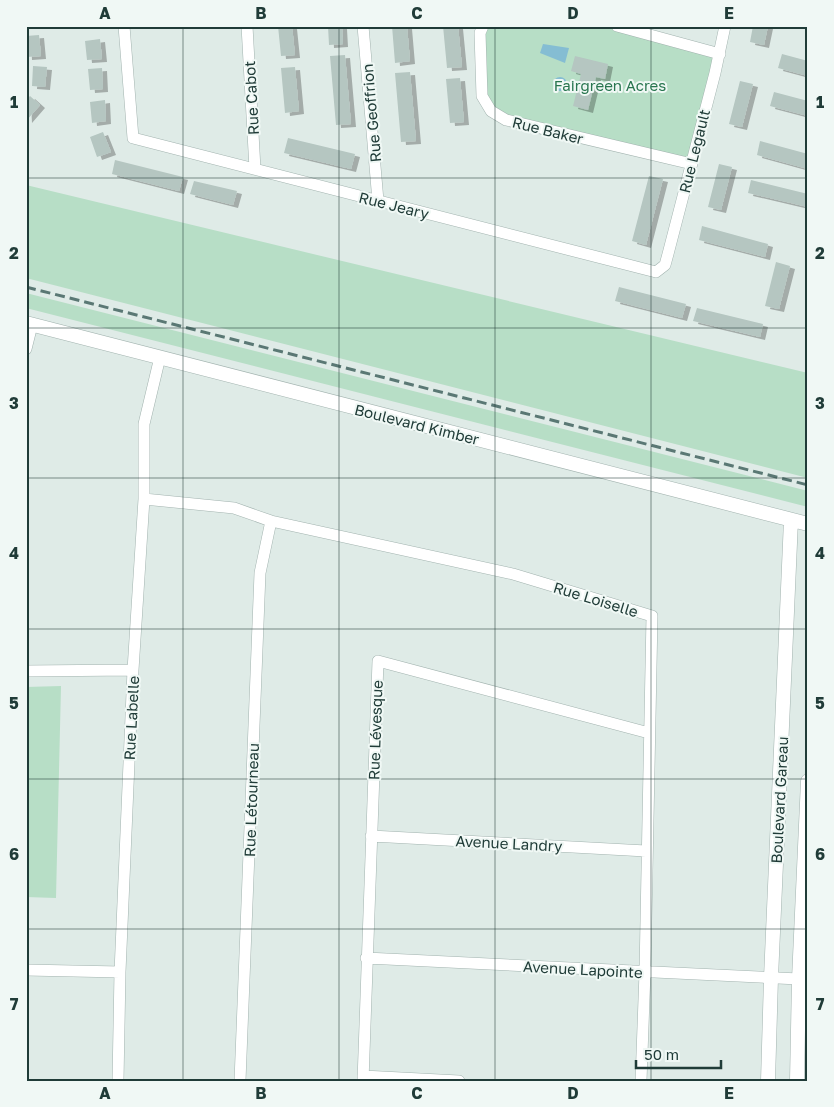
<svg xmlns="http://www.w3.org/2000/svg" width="834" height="1107" viewBox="0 0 834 1107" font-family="'Golos Text',sans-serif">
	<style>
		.green { fill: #b7dec6 }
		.water { fill: #85bdd3 }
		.building { fill: #b5c6c1; filter: url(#shadow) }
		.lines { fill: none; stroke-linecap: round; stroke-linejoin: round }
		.minor-casing { stroke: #a2b3af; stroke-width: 12 }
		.tertiary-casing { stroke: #a2b3af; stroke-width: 15 }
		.minor { stroke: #fff; stroke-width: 11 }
		.tertiary { stroke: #fff; stroke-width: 14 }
		.rail { stroke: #5a7874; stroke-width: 3; stroke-dasharray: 10 5; stroke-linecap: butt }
		.grid { fill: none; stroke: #203c38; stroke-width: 1; stroke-opacity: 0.55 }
		.labels { text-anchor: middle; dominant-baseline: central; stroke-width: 4; stroke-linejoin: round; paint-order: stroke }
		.park-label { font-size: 15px; fill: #28754f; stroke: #f0f8f5 }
		.street-label { font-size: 15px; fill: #203c38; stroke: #f0f8f5 }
		.neatline { fill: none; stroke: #203c38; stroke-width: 2 }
		.grid-label { font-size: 16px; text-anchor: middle; font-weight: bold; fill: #203c38 }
	</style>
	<defs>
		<filter id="shadow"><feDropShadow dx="5" dy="3" stdDeviation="0" flood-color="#0004"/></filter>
	</defs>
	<rect width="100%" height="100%" fill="#dfebe7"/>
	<!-- green -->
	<path class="green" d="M483 26H617L720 54 692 164 506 120 483 96Z
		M26 185 808 373V478L26 278Z
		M26 293 808 491V507L26 308Z
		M61 686 56 898 26 897V687Z"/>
	<!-- water -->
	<path class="water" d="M543 44 569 48 565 63 540 53Z
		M553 84a7 7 0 1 1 14 0a7 7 0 1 1-14 0Z"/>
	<!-- building -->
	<path class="building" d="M278 26H292L295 55 281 56Z
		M328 26H342L343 44 329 45Z
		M392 26H407L410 61 395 63Z
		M443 26H458L462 67 447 68Z
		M753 26H768L764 45 750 42Z
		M39 35 41 56 27 57 26 36Z
		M100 39 102 59 87 60 85 41Z
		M782 54 808 61V76L778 68Z
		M345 55 351 124 336 125 330 56Z
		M575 56 608 64 605 79 596 77 588 110 573 106 581 74 571 71Z
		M33 66 47 67 45 87 32 86Z
		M295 67 299 111 285 113 281 68Z
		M102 68 103 89 90 90 88 69Z
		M410 72 416 141 401 142 395 73Z
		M460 78 464 122 450 123 446 79Z
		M740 81 753 84 742 127 729 124Z
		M774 92 808 101V116L770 106Z
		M30 96 40 105 27 120 26 100Z
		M105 100 106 121 92 123 90 102Z
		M103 132 111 152 97 157 90 137Z
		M288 138 355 154 351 169 284 153Z
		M760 141 808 154V169L757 155Z
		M115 160 183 177 179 191 112 174Z
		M719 164 732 167 721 210 708 207Z
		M649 176 663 179 646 245 632 241Z
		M751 180 808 194V207L748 193Z
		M194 181 237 191 233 205 190 194Z
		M702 226 768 244 765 257 699 240Z
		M776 262 790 266 779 309 765 306Z
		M619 287 686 304 682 318 615 301Z
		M697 308 763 324 760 337 693 321Z"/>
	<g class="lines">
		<!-- minor casing -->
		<g class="minor-casing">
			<path id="minor" d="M124 26 133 138 656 272 665 265 668 254 715 73 725 26
				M247 26 255 169
				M363 26 378 201
				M483 26 480 33 482 96 491 111 506 120 692 164
				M617 26 720 54
				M26 349 32 325
				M144 499 234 508 271 521 513 574 652 616 645 972 641 1081
				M26 671 133 670
				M371 836 646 851
				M366 958 799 979
				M26 970 120 972
				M363 1076 459 1081
				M118 1081 120 972 133 670 144 499V424L160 357
				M240 1081 260 573 271 521
				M363 1081 378 661 649 733"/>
		</g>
		<!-- tertiary casing -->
		<g class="tertiary-casing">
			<path id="tertiary" d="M26 323 808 524
				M768 1081 771 978 791 520
				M797 1081 799 979 808 781"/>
		</g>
		<!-- minor -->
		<use href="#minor" class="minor"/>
		<!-- tertiary -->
		<use href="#tertiary" class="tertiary"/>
		<!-- rail -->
		<path class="rail" d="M26 287 808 485"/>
	</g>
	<!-- grid -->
	<path class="grid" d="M183 26V1081M339 26V1081M495 26V1081M651 26V1081M26 178H808M26 328H808M26 478H808M26 629H808M26 779H808M26 929H808"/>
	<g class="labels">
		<!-- park labels -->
		<g class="park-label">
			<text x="610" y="85">Fairgreen Acres</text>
		</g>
		<!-- street labels -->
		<g class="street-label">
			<text transform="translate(251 98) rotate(-93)">Rue Cabot</text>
			<text transform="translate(371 113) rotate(-95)">Rue Geoffrion</text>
			<text transform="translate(548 130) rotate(14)">Rue Baker</text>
			<text transform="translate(694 151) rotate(-76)">Rue Legault</text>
			<text transform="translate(394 205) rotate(14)">Rue Jeary</text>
			<text transform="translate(417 424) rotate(14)">Boulevard Kimber</text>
			<text transform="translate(596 599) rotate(17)">Rue Loiselle</text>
			<text transform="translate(131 718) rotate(-87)">Rue Labelle</text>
			<text transform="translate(375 730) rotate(-88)">Rue Lévesque</text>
			<text transform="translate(251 800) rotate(-88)">Rue Létourneau</text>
			<text transform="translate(779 800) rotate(-87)">Boulevard Gareau</text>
			<text transform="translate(509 843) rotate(3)">Avenue Landry</text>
			<text transform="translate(583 969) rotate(3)">Avenue Lapointe</text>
		</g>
	</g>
	<!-- border -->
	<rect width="834" height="1107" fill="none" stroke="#f0f8f5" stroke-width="55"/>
	<!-- scale -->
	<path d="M636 1060v8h85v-8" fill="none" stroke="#203c38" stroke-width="2.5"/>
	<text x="644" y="1060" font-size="15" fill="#203c38" stroke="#f0f8f5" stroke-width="4" paint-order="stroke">50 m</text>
	<rect x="28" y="28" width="778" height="1052" class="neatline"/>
	<g class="grid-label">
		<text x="105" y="19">A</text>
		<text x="261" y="19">B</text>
		<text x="417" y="19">C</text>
		<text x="573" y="19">D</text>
		<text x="729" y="19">E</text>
		<text x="14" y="108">1</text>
		<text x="820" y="108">1</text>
		<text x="14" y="259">2</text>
		<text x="820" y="259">2</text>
		<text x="14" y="409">3</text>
		<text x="820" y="409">3</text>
		<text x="14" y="559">4</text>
		<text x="820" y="559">4</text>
		<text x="14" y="709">5</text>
		<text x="820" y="709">5</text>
		<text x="14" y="860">6</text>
		<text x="820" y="860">6</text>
		<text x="14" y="1010">7</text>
		<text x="820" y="1010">7</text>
		<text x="105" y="1099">A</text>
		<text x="261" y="1099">B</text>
		<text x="417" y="1099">C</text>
		<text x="573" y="1099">D</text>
		<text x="729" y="1099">E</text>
	</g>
</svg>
